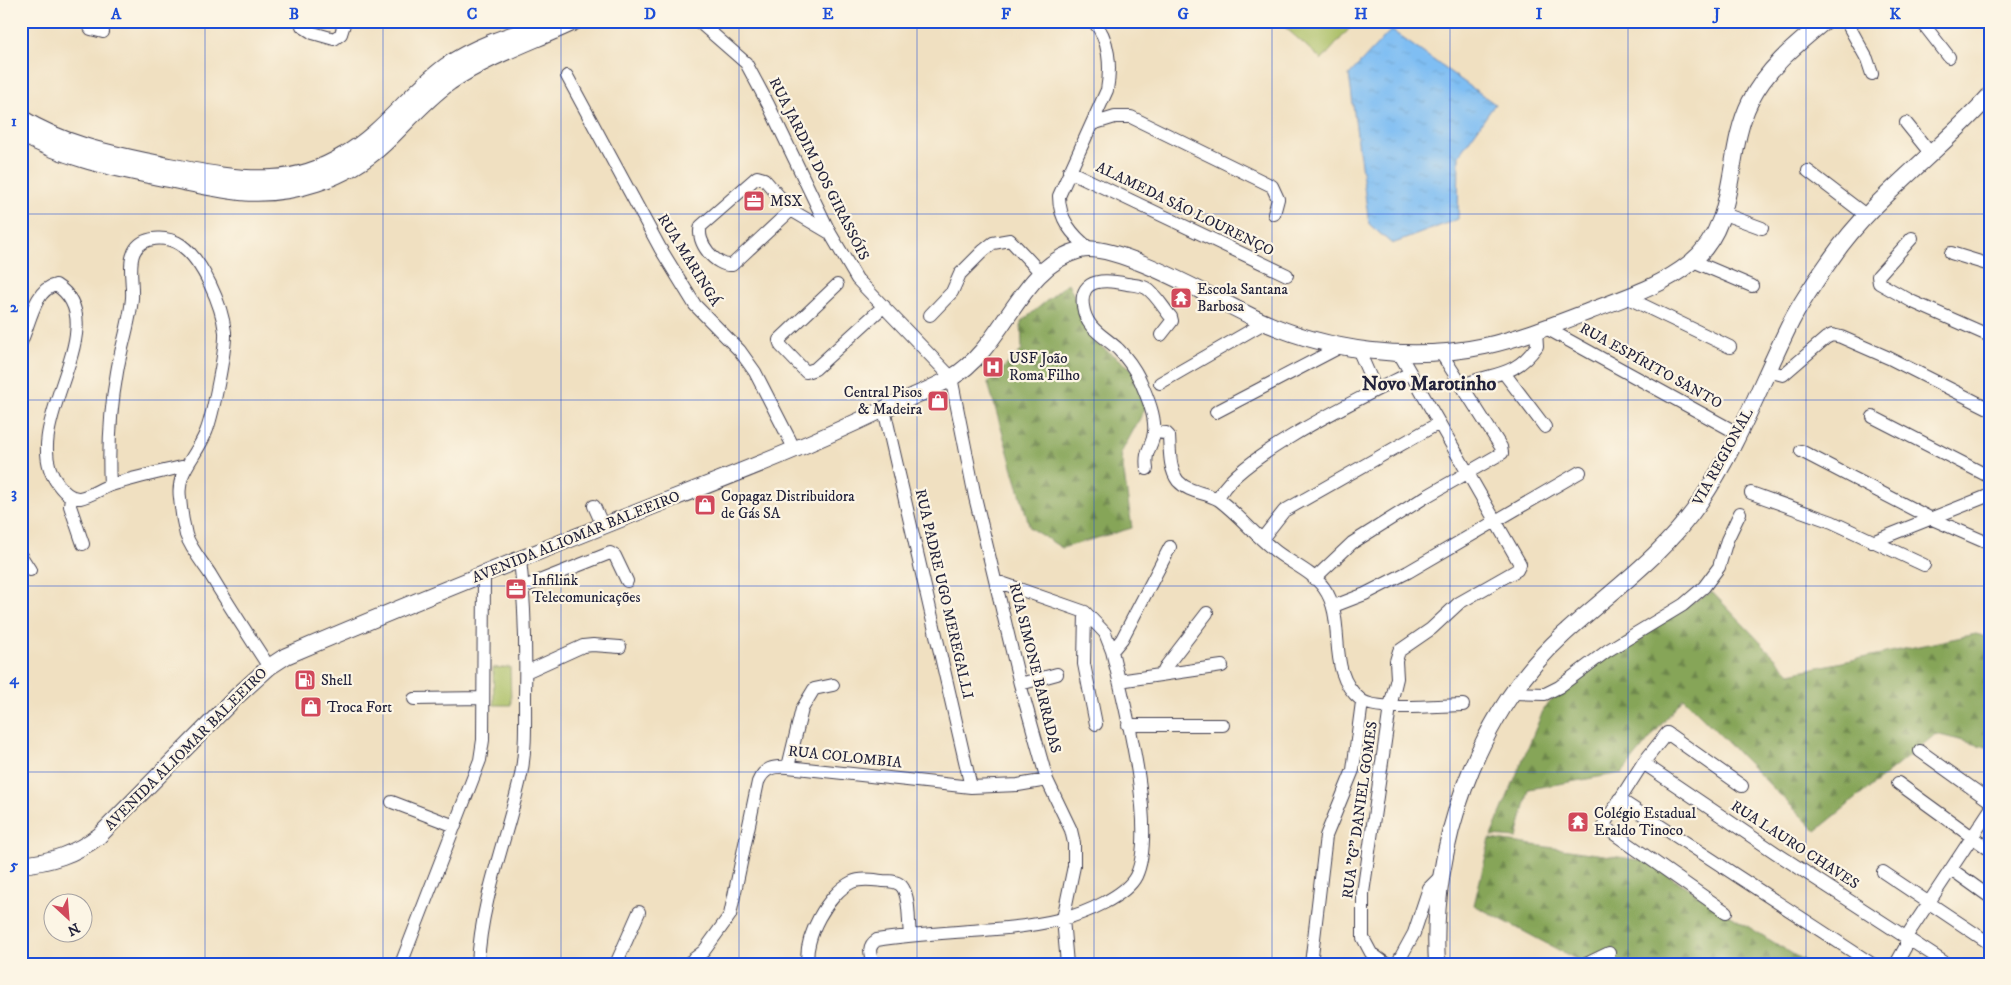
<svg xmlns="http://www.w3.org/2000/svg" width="2011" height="985" viewBox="0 0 2011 985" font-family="'IM FELL DW Pica',serif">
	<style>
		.forest { fill: url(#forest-firs); stroke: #54644a }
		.pitch { fill: #a9be63; stroke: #66704f }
		.water { fill: url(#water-ripples); stroke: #507097 }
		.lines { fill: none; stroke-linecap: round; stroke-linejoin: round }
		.stream { stroke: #7fbef3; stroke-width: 3 }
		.minor-casing { stroke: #413e4f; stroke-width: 14 }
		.major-casing { stroke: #413e4f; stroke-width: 18 }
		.minor { stroke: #fff; stroke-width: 12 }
		.major { stroke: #fff; stroke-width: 16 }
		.grid { fill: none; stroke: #1d4ed8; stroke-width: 1; stroke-opacity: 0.55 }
		.labels { text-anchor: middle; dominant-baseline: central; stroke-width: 4.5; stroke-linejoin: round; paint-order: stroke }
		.street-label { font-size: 15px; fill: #22223b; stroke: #fcf5e5 }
		.poi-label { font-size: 15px; fill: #22223b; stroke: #fcf5e5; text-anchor: start }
		.district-label { font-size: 20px; font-weight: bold; fill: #22223b; stroke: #fcf5e5 }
		.neatline { fill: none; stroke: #1d4ed8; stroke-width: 2 }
		.grid-label { font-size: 16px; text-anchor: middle; font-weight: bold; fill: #1d4ed8 }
	</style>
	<defs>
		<pattern id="forest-firs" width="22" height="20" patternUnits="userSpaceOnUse" patternTransform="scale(1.25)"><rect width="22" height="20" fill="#86a559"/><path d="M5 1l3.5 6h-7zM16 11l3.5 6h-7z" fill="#6d864b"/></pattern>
		<pattern id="water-ripples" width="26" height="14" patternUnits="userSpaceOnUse" patternTransform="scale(1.25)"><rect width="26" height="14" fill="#7fbef3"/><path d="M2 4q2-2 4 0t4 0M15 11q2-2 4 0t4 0" fill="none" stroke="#6da3d1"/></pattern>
	</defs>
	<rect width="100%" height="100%" fill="#fcf5e5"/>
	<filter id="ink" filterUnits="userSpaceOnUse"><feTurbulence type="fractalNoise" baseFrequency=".02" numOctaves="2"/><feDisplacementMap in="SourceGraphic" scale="10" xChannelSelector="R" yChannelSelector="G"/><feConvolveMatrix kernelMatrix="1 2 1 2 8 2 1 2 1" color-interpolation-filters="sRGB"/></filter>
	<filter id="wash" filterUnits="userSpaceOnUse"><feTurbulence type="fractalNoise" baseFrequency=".0096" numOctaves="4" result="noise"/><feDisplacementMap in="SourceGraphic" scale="20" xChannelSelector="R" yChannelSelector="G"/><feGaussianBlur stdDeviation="1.12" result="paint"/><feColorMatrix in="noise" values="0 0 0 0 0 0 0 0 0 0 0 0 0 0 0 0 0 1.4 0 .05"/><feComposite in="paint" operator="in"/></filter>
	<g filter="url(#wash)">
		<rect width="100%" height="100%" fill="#f0e0c1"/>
		<!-- forest -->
		<path class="forest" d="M1068 283 1096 343 1139 374 1150 400 1121 453 1132 528 1062 548 1030 528 988 383 1022 350 1021 322Z
			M1712 592 1790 673 1976 634 1990 638V748L1936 734 1816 831 1683 698 1622 773 1529 789 1517 838 1491 836 1545 706 1627 638Z
			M1490 839 1647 861 1726 913 1809 964H1585L1474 905Z"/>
		<!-- pitch -->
		<path class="pitch" d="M1278 21H1356L1322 60Z
			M510 667 511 705H494L493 668Z"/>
		<!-- water -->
		<path class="water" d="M1391 30 1495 104 1459 155 1458 219 1392 244 1369 224 1349 75Z"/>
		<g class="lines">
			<!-- stream -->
			<path class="stream" d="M1363 964 1365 952"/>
		</g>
	</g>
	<g filter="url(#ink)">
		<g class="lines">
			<!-- minor casing -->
			<g class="minor-casing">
				<path id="minor" d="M86 21 91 29 103 32
					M698 21 746 63 768 104 830 233 857 279 951 377 975 497 1020 684 1047 780 1071 830 1074 843V866L1063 919 1067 964
					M1846 21 1867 59 1872 74
					M1921 21 1949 57
					M302 26 313 33 334 39 341 34 345 21
					M567 76 660 248 695 305 740 351 755 372 795 450
					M1906 123 1931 154
					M1092 124 1115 117H1131L1272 186 1278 199 1274 214
					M1069 171 1287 275
					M1808 171 1867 216
					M791 210 732 265C716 267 695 242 701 226L757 177 764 179 791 210 830 233
					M1724 214 1762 228
					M1912 238 1878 276 1879 283 1913 302 1990 336
					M1090 249C1072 235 1059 219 1059 196L1107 90C1111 68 1110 38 1093 21
					M1951 253 1990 265
					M1693 261 1752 286
					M837 285 779 340 781 346 806 372 815 369 884 306
					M1626 297 1730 347
					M930 315 952 292 960 274 983 251 993 243 1010 240 1041 273
					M1546 328 1739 434
					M21 342C30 324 34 289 56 285 119 325 14 428 58 484 63 491 71 499 80 498 91 496 101 488 111 485 136 477 161 472 186 466
					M1358 349 1376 390
					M1768 371 1783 375 1826 338 1832 335 1841 337 1889 358 1990 409
					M1504 373 1545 427
					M1160 383 1264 323
					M1463 385C1494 372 1514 378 1537 346L1536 331
					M884 409 971 787
					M1216 412 1340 347
					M1873 417 1990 477
					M1154 432 1166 433 1169 436C1170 450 1169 469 1178 481 1189 493 1206 492 1219 500 1238 514 1254 534 1273 549 1288 562 1312 571 1324 588 1348 621 1324 671 1361 700 1376 712 1442 705 1463 705
					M1801 451 1930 518 1990 544
					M1147 469C1144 449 1153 447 1154 432 1156 416 1146 394 1140 380 1134 368 1128 359 1118 349 1103 335 1086 329 1083 306 1079 276 1109 280 1127 284 1133 285 1141 285 1146 288 1155 293 1164 309 1171 317L1172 321 1161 335
					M110 485C108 446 110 411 117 372 121 347 130 323 132 298 133 283 128 265 134 252 142 235 167 236 181 245 203 261 222 305 225 332 226 349 213 415 206 432 197 456 176 471 180 498 181 510 183 523 186 535 191 549 202 562 210 574 229 606 249 636 269 667
					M1751 493 1832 522 1924 565
					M71 496 70 506 83 544
					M1218 499C1232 459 1369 394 1410 373
					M594 506 603 526
					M1262 539 1284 511 1439 423
					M1872 542 1990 495
					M21 556 30 570
					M1314 579 1352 543 1427 496 1502 453 1501 447 1441 353
					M524 587 610 553 615 556 627 581
					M1334 606 1365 594 1408 572 1580 472
					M1085 612 1084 664 1096 724
					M1112 651 1122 639 1170 547
					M526 672 583 646 593 645 620 647
					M1163 673 1167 665 1207 613
					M1119 681 1222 666
					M1020 684 1057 674
					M1514 693 1545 694 1559 687 1607 651 1683 605 1704 587 1719 567 1727 540 1740 513
					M414 699 483 698
					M1128 725H1223
					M1920 751 1990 801
					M1643 763 1776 853 1947 964
					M788 767 802 709 814 689 833 685
					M1898 783 1990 850
					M1619 799 1872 964
					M392 802 455 826
					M1951 869 1990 897
					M1883 872 1986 941
					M1726 912 1603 826 1643 763 1667 733 1742 786
					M1906 937 1990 810
					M401 964 480 760 483 740 484 574
					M478 964C481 899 507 838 521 775 526 749 525 722 525 696 526 650 525 604 520 559
					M616 964 639 912
					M687 964 704 951 730 915 758 782C764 768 773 766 788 767L971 787 1018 785 1047 780
					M808 964C803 939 828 893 852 882 861 878 873 880 883 881 890 881 899 881 903 888 910 900 908 921 910 934
					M873 964C870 954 867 946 877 940 937 930 1005 933 1062 919 1084 914 1126 896 1136 876 1158 830 1124 702 1112 651L1105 633 1085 612 996 581
					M1311 964 1326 836 1353 770 1362 702
					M1386 964 1371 953 1363 938V893L1390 707 1397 678 1396 661 1399 651 1431 629 1459 603 1517 570 1520 564 1399 353
					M1397 964 1414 933 1429 888 1442 875
					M1586 964 1609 953
					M1896 964 1906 946V937"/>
			</g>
			<!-- major casing -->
			<g class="major-casing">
				<path id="major" d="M21 118C67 146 112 154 164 165 199 172 236 180 272 178 297 177 323 168 344 155 383 133 409 93 446 66 477 44 518 33 554 21
					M21 134C64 158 111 167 158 177 185 182 212 189 240 192 290 197 347 179 384 144 406 123 425 100 450 82 488 56 534 41 576 21
					M21 865C51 862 75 854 99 836L236 697 269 667 286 656C413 602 542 550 671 499 743 471 814 443 884 409 906 399 930 390 951 378 1005 347 1019 266 1080 250 1117 241 1221 303 1259 320 1328 351 1410 362 1485 346 1521 338 1556 324 1590 311 1624 298 1662 286 1690 263 1740 224 1724 154 1750 102 1767 68 1796 45 1825 21
					M1437 964C1430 849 1476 714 1563 635 1610 592 1663 556 1700 502 1738 446 1761 382 1791 322 1802 300 1817 279 1831 259 1874 196 1940 152 1990 95"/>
			</g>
			<!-- minor -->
			<use href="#minor" class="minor"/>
			<!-- major -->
			<use href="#major" class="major"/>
		</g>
	</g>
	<!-- grid -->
	<path class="grid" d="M205 21V964M383 21V964M561 21V964M739 21V964M917 21V964M1094 21V964M1272 21V964M1450 21V964M1628 21V964M1806 21V964M21 214H1990M21 400H1990M21 586H1990M21 772H1990"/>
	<!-- icons -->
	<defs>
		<g id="office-square" transform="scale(1.125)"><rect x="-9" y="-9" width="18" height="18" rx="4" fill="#d1495b" stroke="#fcf5e5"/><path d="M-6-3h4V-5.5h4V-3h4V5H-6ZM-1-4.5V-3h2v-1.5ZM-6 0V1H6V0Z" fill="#fff"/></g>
		<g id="temple-square" transform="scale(1.125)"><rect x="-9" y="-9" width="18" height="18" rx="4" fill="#d1495b" stroke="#fcf5e5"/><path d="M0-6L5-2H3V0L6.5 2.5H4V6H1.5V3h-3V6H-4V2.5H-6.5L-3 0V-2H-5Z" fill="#fff"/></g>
		<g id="hospital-square" transform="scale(1.125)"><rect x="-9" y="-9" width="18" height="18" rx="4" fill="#d1495b" stroke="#fcf5e5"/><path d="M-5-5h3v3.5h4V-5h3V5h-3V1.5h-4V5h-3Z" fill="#fff"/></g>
		<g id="shop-square" transform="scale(1.125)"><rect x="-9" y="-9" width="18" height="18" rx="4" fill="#d1495b" stroke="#fcf5e5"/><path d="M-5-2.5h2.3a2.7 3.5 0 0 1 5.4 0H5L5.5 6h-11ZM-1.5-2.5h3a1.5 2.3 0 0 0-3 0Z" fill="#fff"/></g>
		<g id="fuel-square" transform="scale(1.125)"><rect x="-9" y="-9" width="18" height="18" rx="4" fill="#d1495b" stroke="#fcf5e5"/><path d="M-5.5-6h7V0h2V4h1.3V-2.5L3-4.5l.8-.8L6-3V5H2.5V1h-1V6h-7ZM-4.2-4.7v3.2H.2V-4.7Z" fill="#fff"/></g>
	</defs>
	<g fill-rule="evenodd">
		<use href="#office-square" x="754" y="201"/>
		<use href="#temple-square" x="1181" y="298"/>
		<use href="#hospital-square" x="993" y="367"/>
		<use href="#shop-square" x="938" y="401"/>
		<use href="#shop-square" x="705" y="505"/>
		<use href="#office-square" x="516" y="589"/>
		<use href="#fuel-square" x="305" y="680"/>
		<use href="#shop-square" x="311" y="707"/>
		<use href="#temple-square" x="1578" y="822"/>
	</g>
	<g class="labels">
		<!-- street labels -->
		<g class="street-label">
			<text transform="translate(819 169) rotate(63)">RUA JARDIM DOS GIRASSÓIS</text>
			<text transform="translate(1185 209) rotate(26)">ALAMEDA SÃO LOURENÇO</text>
			<text transform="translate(689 260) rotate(58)">RUA MARINGÁ</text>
			<text transform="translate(1651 366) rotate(29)">RUA ESPÍRITO SANTO</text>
			<text transform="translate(1723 457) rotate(-61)">VIA REGIONAL</text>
			<text transform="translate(576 537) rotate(-22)">AVENIDA ALIOMAR BALEEIRO</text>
			<text transform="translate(944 594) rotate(77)">RUA PADRE UGO MEREGALLI</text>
			<text transform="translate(1035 668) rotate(76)">RUA SIMONE BARRADAS</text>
			<text transform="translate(186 749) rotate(-45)">AVENIDA ALIOMAR BALEEIRO</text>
			<text transform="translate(845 757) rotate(6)">RUA COLOMBIA</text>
			<text transform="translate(1360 810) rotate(-82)">RUA "G" DANIEL GOMES</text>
			<text transform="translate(1795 845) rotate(33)">RUA LAURO CHAVES</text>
		</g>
		<!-- poi labels -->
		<g class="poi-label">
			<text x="770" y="201">MSX</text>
			<text x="1197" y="289">Escola Santana<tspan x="1197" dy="17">Barbosa</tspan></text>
			<text x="1009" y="358">USF João<tspan x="1009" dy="17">Roma Filho</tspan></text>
			<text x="922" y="392" text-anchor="end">Central Pisos<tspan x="922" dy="17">&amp; Madeira</tspan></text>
			<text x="721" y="496">Copagaz Distribuidora<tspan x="721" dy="17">de Gás SA</tspan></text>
			<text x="532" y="580">Infilink<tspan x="532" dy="17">Telecomunicações</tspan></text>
			<text x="321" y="680">Shell</text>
			<text x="327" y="707">Troca Fort</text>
			<text x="1594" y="813">Colégio Estadual<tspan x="1594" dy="17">Eraldo Tinoco</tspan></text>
		</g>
		<!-- district labels -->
		<g class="district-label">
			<text x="1429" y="384">Novo Marotinho</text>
		</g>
	</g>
	<!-- margin -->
	<rect width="2011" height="985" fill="none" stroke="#fcf5e5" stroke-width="55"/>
	<!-- north arrow -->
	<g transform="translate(68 918) rotate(154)"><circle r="24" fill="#fcf5e5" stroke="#a5a1a1"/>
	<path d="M0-4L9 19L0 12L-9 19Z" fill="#d1495b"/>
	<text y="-8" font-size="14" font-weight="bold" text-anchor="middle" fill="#22223b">N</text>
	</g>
	<rect x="28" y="28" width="1956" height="930" class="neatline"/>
	<g class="grid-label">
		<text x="116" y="19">A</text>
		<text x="294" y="19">B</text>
		<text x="472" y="19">C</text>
		<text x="650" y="19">D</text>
		<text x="828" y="19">E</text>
		<text x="1006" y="19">F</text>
		<text x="1183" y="19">G</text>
		<text x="1361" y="19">H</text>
		<text x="1539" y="19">I</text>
		<text x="1717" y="19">J</text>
		<text x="1895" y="19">K</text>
		<text x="14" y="126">1</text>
		<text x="14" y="312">2</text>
		<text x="14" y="498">3</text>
		<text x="14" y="684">4</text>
		<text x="14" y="870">5</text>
	</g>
</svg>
